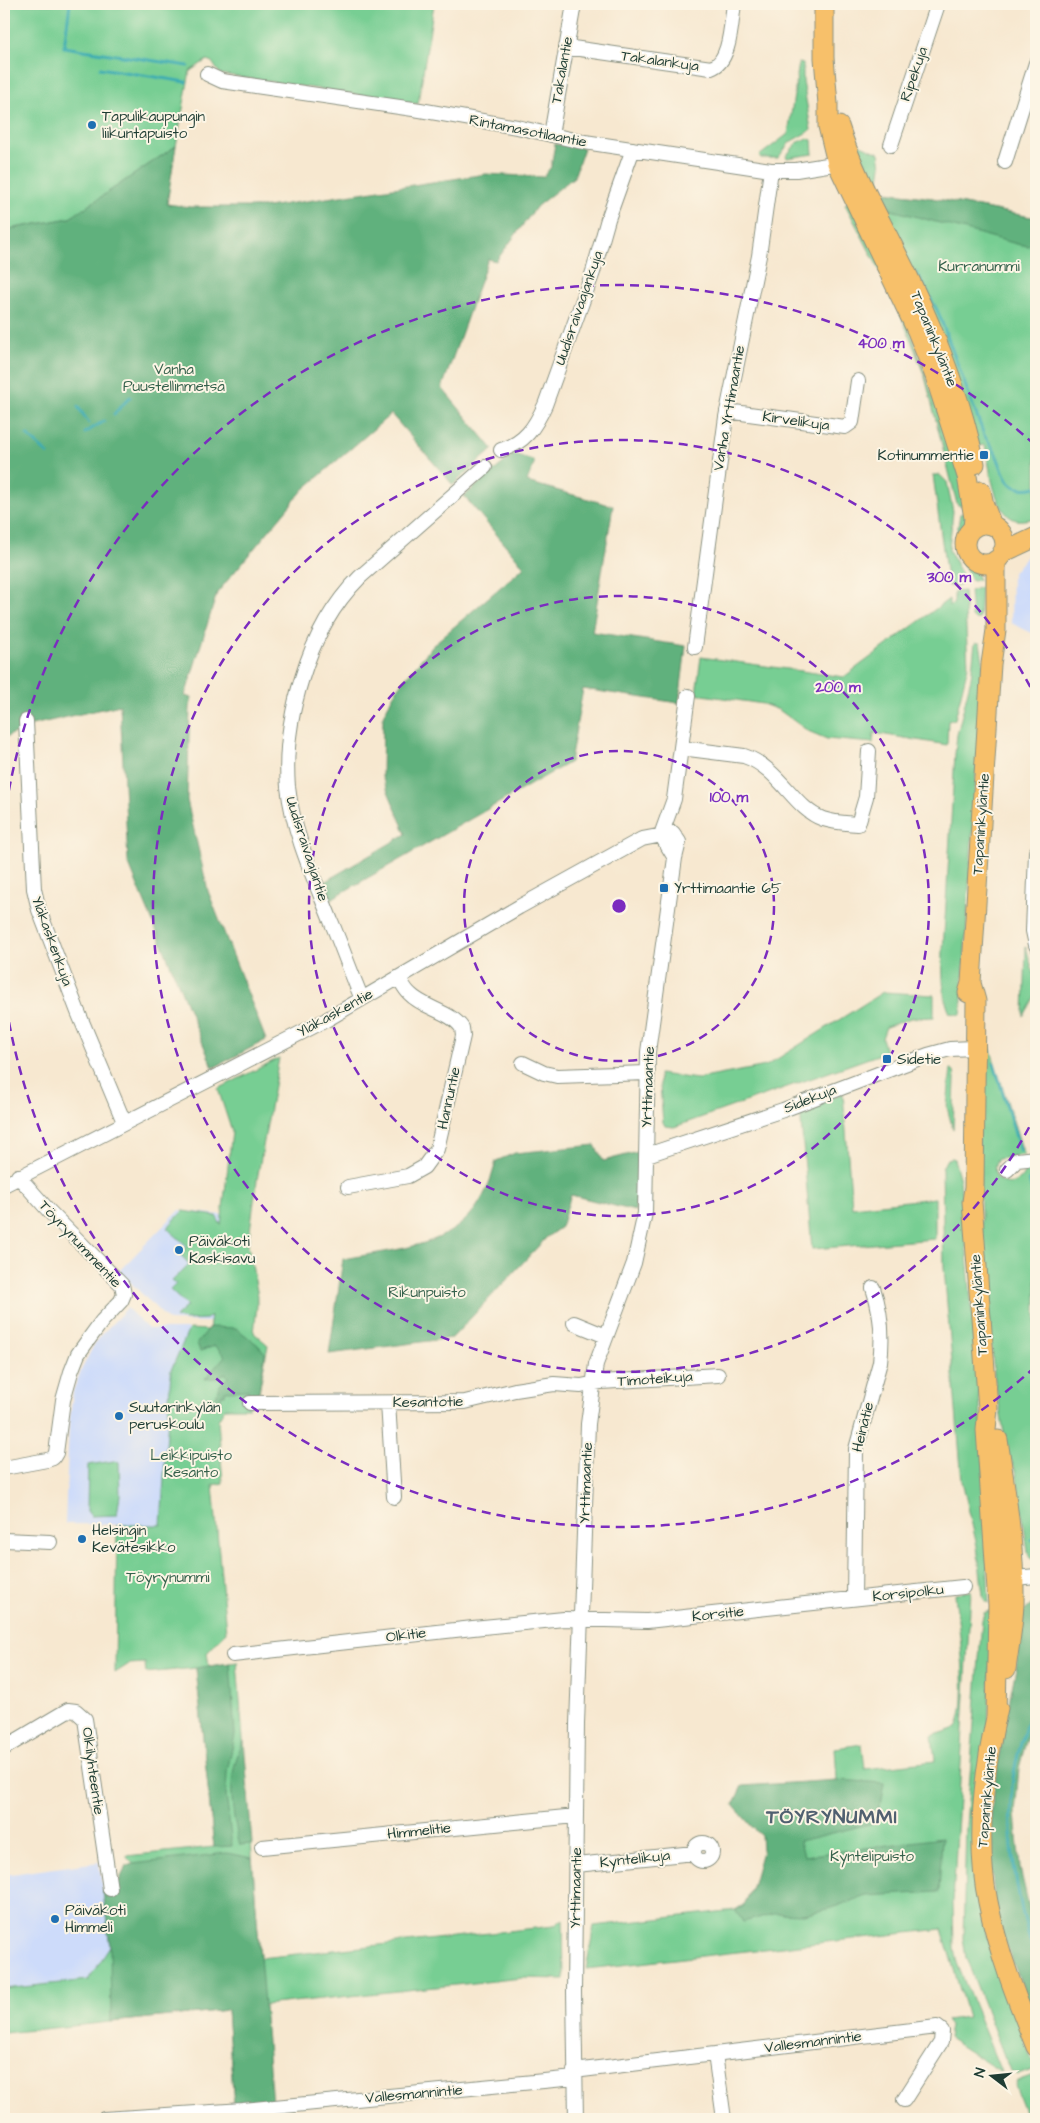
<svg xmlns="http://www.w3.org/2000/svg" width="1040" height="2123" viewBox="0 0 1040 2123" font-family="'Architects Daughter',sans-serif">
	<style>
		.built { fill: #cddbfa }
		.green { fill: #77ce93; stroke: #4b8664 }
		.forest { fill: #61b17d; stroke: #407758 }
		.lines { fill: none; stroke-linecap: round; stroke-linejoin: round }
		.stream { stroke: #39abb3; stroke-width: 3 }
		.minor-casing { stroke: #8b9282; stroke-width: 16 }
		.major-casing { stroke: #8b9282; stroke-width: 21 }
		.minor { stroke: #fff; stroke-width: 14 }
		.major { stroke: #f7c06b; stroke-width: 19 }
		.ring { fill: none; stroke: #7b2cbf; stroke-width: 2.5; stroke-dasharray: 9 6 }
		.poi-dot { fill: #1f6fb2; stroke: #fcf5e5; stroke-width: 2 }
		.labels { text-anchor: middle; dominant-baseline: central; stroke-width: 4; stroke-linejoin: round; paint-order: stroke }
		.street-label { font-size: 15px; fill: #1f3d34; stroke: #fcf5e5 }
		.poi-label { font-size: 15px; fill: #1f3d34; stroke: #fcf5e5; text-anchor: start }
		.park-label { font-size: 15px; fill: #35614c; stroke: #fcf5e5 }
		.district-label { font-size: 20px; font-weight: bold; letter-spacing: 1px; fill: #506070; stroke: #fcf5e5 }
		.centre { fill: #7b2cbf; stroke: #fcf5e5; stroke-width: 2.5 }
		.ring-label { font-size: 15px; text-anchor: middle; font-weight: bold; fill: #7b2cbf; stroke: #fcf5e5; stroke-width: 4; stroke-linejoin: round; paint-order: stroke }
	</style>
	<rect width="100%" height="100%" fill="#fcf5e5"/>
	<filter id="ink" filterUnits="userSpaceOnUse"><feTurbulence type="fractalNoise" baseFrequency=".02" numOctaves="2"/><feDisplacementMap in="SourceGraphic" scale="10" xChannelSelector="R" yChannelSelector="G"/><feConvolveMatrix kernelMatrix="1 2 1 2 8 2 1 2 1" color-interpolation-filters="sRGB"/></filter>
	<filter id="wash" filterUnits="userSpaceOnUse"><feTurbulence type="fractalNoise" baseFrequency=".0096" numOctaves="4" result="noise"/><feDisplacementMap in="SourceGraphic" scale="20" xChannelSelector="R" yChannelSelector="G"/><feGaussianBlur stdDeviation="1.12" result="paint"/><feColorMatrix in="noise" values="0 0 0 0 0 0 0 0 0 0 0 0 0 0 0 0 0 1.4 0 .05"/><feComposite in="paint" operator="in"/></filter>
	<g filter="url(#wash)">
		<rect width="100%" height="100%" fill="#f7e8d0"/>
		<!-- built -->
		<path class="built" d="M1036 552V635L1011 623 1012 574 1028 554Z
			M179 1210 222 1215 210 1322 169 1321 119 1271Z
			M127 1308 148 1329H189L171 1370 161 1525 65 1524 69 1425 73 1391 81 1370 94 1345 104 1332Z
			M99 1862 110 1947 88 1980 4 1989V1875Z"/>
		<!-- green -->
		<path class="green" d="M4 4H434L418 104 220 74 212 62 207 60 190 71 176 146 70 218 4 230Z
			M799 63 803 64V81L811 130 790 142 778 158H761L759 156 788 134Z
			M807 138 812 140 813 154 787 158 786 156 797 143Z
			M856 143 879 153 881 166 878 186 874 185Z
			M885 192 932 198 1036 218V518C1030 519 1022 521 1016 520 993 513 990 465 985 445L979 446 880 212 890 218 881 199Z
			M851 201 900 301 970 504 960 506 957 504 925 377 913 345 892 294 845 204Z
			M933 475H940L947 482 953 511 949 550 963 577V581L959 586H948Z
			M970 511C967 526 954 541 963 557 968 566 976 570 979 580L972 581 955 548 960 514Z
			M981 587 979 619H974L972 617 970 591Z
			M964 591 968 666 955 719 948 721 947 745 874 733 873 743 827 739 808 731 779 710 763 704 696 694 701 657 844 677 949 599V606L954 603V592Z
			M975 643H980L983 661 961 1015 950 1013C937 988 945 931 946 903 949 853 952 804 955 754L957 735 971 678Z
			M1026 947 1036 983V994L1024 1016Z
			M883 992 934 995V1017L911 1018 886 1027 882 1038 886 1052 674 1127 665 1126 663 1122 659 1074 698 1079 766 1066Z
			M987 1038 1024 1155 998 1159C987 1174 1004 1191 1019 1180 1024 1177 1025 1168 1030 1163L1036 1189V1561L1030 1558 1028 1552 1016 1471 1007 1451 994 1375 982 1248 979 1150V1039Z
			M279 1058 257 1180 248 1245 258 1296 254 1333 268 1345 259 1392 249 1400V1408H225L218 1420 223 1483 213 1485 226 1632 207 1653 209 1666 237 1662 260 1958 554 1926 563 1919 564 1979 522 1978 264 2005 234 2105 227 2010 4 2033V1989L88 1980 110 1947 103 1891 136 1886 133 1864 126 1856 214 1847 196 1668 146 1673 145 1663 129 1664 115 1673 117 1525H161L171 1370 189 1329 209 1330 211 1315 207 1319 185 1320 175 1317 187 1306 170 1290 176 1284 172 1281 189 1264 180 1254 187 1246 167 1228 183 1211 216 1216 221 1225 232 1132 218 1089Z
			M951 1068 954 1071 955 1079 953 1130 947 1107Z
			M843 1093 852 1207 935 1198V1239L812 1249 800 1109Z
			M951 1158 954 1159 960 1180 964 1219 983 1441 989 1603 985 1601 983 1595 977 1546 962 1481 944 1268 942 1168 947 1159Z
			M114 1461 119 1463 120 1495 117 1515 91 1516 87 1511 88 1465Z
			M971 1591 953 1902 954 1948 957 1963 1001 2072 948 2038 950 2025 946 2020 968 2017 942 1929 586 1969 594 1926 735 1910 746 1903 760 1880 763 1846 760 1827 739 1791 837 1780 835 1748 862 1744 865 1769 935 1761 932 1736 957 1728C971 1697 958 1628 955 1593Z
			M989 1611 992 1612 982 1917 984 1929 1035 2069 1018 2075 1010 2071 966 1958 963 1938 966 1827 982 1620 984 1613Z
			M1036 2074V2119H1028L1015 2085 1017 2081Z"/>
		<!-- forest -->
		<path class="forest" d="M555 144 584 148 574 177 537 206 496 261 488 259 442 388 493 449 453 485 391 414 303 490 217 593 185 696 192 698 190 707 187 800 208 891 266 1040 213 1068 128 862 120 705 32 725 4 738V230L70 218 176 146 167 204 190 207H267L486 174 543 177 551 167Z
			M885 192 932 198 1036 218V239L1029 246 1017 244 892 210 886 208 881 199Z
			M514 454 535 461 527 482 613 506 592 632 686 646 679 703 583 689 570 762 331 899 324 882 406 834 382 777 383 716 397 688 435 643 524 567 464 496Z
			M595 1145 603 1161 638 1152V1180L635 1211 571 1195 561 1227 547 1237 452 1338 329 1354 343 1259C418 1245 475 1247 496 1161L515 1153Z
			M210 1327 236 1328 258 1345 265 1353 259 1392 249 1400 248 1390 225 1391V1395H221V1402L215 1400 219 1386 228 1377 225 1373 217 1378 205 1379 225 1356 215 1346 200 1351 197 1343Z
			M1036 1601V1704L1019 1768 1015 1813 1020 1868 1031 1916 1036 1922V2023L997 1920 990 1859 991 1813 998 1759 1016 1668 1022 1613Z
			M230 1663 235 1735 227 1771 226 1794 232 1846 214 1847 196 1668Z
			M244 1741 252 1844 240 1845C231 1810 226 1774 244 1741Z
			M837 1780 884 1783 877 1822 800 1841 804 1856 942 1838 939 1892 866 1896 828 1909 804 1914 777 1913 743 1922 735 1910 743 1907 751 1890 762 1851 761 1835 753 1828 733 1805 742 1786Z
			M227 1853 252 1858 272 2103 234 2105 227 2010 111 2022 110 1947 103 1891 112 1890 119 1881 126 1867 133 1864Z"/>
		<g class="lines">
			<!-- stream -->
			<path class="stream" d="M70 4 64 47 188 66
				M100 68 186 82
				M917 273 938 312 984 435C988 441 992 446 995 452 1005 472 1004 495 1036 487
				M78 407 89 423
				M114 414 130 397
				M85 433 104 421
				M27 435 48 454
				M994 1063 1020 1151
				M1029 1180 1036 1205
				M1032 1540 1036 1539
				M1036 1689C1030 1713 1022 1738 1016 1762 1002 1824 1017 1902 1036 1961"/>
		</g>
	</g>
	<g filter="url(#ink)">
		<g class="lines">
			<!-- minor casing -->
			<g class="minor-casing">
				<path id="minor" d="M566 47 711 68C731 62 731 22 734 4
					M207 74 222 81 420 110 517 127 578 141 771 170H796L846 162
					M551 135 574 4
					M891 145 938 4
					M1005 162 1036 63
					M727 411 845 427 852 422 858 381
					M501 450C525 443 535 427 545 405L593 272 608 219 633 149
					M695 647 726 417 759 256 771 170
					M26 721 34 889 39 910 78 1012 124 1122
					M681 748 744 756C780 768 794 809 823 819 835 823 847 823 858 824L866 797 869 751
					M1036 852 1033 931 1036 945
					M675 858 661 835 674 799 688 696
					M362 999C351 973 342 947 331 921 314 878 293 833 288 787 285 751 291 713 302 678 313 641 332 605 360 577L485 467
					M523 1063 544 1073 557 1076 647 1073
					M647 1155 783 1110 928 1055 950 1049 974 1048
					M1007 1170 1017 1160 1036 1158
					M4 1185 326 1020 519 907 642 839 673 833 679 842 675 858 648 1052 645 1213 634 1263 596 1364 588 1424 577 1724 574 1992 576 2119
					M348 1187 408 1176 424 1167 437 1149 463 1036 462 1028C452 1012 423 1008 410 994 405 990 402 983 399 978
					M574 1323 606 1336
					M250 1403 465 1402 515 1390 554 1384 581 1386 601 1382 718 1375
					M388 1403 394 1497
					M4 1468 47 1460 53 1458 56 1453 63 1400 71 1372 78 1354 91 1336 102 1321 121 1301 124 1294 122 1285 49 1211 18 1176
					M4 1540 50 1542
					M1005 1579 1036 1576
					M854 1598 856 1449 880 1362C883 1338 881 1311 873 1288
					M233 1655 473 1628 564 1619 647 1621 963 1587
					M4 1748 68 1710 76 1711 85 1719 110 1889
					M694 1852a9 9 0 1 1 18 0a9 9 0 1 1-18 0Z
					M262 1847 576 1816
					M576 1865 694 1853
					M715 2054 724 2119
					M574 2071 937 2027 942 2031 941 2042 904 2100
					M104 2119 243 2110 575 2078"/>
			</g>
			<!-- major casing -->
			<g class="major-casing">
				<path id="major" d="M824 4V58L828 104V126L837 163 917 331 935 376 967 476 974 518 973 528
					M839 126C856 180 885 228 909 278 937 337 962 400 975 464
					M981 491 984 505 992 525
					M965 544a20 20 0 1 1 40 0a20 20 0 1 1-40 0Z
					M1002 553 1036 537
					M971 983 976 1001 974 1188 972 1202 988 1408 986 1430 998 1605 996 1719
					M968 993 971 983 991 664 996 630V560
					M998 1440C1006 1494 1015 1549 1014 1604 1013 1626 1009 1647 1006 1669
					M998 1708C984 1770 975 1840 988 1902 998 1952 1017 2000 1036 2047"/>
			</g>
			<!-- minor -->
			<use href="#minor" class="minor"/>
			<!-- major -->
			<use href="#major" class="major"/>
		</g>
	</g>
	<!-- distance rings -->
	<g class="ring">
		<circle cx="619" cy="906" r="155"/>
		<circle cx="619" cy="906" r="310"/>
		<path d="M1036 1114A466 466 0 1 1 1036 698"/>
		<path d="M1035 1367A621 621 0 0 1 4 992M4 820A621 621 0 0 1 1035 445"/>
	</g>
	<!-- markers -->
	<g class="poi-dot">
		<circle cx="92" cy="125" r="5"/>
		<rect x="979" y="450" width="10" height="10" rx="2.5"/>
		<rect x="659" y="883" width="10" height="10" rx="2.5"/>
		<rect x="882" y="1054" width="10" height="10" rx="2.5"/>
		<circle cx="179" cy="1250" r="5"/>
		<circle cx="119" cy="1416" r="5"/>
		<circle cx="82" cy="1539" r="5"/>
		<circle cx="55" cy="1919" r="5"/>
	</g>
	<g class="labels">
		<!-- street labels -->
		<g class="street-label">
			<text transform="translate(660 61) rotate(8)">Takalankuja</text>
			<text transform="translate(562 70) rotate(-80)">Takalantie</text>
			<text transform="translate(914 74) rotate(-71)">Ripekuja</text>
			<text transform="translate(528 131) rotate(11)">Rintamasotilaantie</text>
			<text transform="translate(579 308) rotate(-71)">Uudisraivaajankuja</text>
			<text transform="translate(934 339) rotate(68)">Tapaninkyläntie</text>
			<text transform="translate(729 408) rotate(-80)">Vanha Yrttimaantie</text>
			<text transform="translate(796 421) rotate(8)">Kirvelikuja</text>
			<text transform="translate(981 824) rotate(-86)">Tapaninkyläntie</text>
			<text transform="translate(307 849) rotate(72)">Uudisraivaajantie</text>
			<text transform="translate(52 941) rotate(70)">Yläkaskenkuja</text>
			<text transform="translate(335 1013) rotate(-29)">Yläkaskentie</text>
			<text transform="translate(648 1087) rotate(-88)">Yrttimaantie</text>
			<text transform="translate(449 1098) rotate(-78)">Hannuntie</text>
			<text transform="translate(810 1099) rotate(-21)">Sidekuja</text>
			<text transform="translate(80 1244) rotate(47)">Töyrynummentie</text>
			<text transform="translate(979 1305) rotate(-94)">Tapaninkyläntie</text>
			<text transform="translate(655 1379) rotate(-4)">Timoteikuja</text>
			<text transform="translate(428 1402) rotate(-1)">Kesantotie</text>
			<text transform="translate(863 1427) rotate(-76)">Heinätie</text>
			<text transform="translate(586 1483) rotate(-88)">Yrttimaantie</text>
			<text transform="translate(908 1593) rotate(-6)">Korsipolku</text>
			<text transform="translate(718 1614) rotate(-6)">Korsitie</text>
			<text transform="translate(406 1635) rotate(-7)">Olkitie</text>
			<text transform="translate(93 1771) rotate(82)">Olkilyhteentie</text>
			<text transform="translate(987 1797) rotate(-85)">Tapaninkyläntie</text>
			<text transform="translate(419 1831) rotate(-6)">Himmelitie</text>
			<text transform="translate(635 1859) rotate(-6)">Kyntelikuja</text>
			<text transform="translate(576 1888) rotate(-89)">Yrttimaantie</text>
			<text transform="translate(813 2042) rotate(-7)">Vallesmannintie</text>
			<text transform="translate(414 2094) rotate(-5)">Vallesmannintie</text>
		</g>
		<!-- poi labels -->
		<g class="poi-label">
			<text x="102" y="116">Tapulikaupungin<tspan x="102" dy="17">liikuntapuisto</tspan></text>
			<text x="974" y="455" text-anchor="end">Kotinummentie</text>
			<text x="674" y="888">Yrttimaantie 65</text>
			<text x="897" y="1059">Sidetie</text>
			<text x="189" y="1241">Päiväkoti<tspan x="189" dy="17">Kaskisavu</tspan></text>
			<text x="129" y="1407">Suutarinkylän<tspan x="129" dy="17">peruskoulu</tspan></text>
			<text x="92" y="1530">Helsingin<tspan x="92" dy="17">Kevätesikko</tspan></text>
			<text x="65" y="1910">Päiväkoti<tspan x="65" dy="17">Himmeli</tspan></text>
		</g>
		<!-- park labels -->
		<g class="park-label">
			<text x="979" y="266">Kurranummi</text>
			<text x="174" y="369">Vanha<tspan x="174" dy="17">Puustellinmetsä</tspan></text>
			<text x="427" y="1292">Rikunpuisto</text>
			<text x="191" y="1455">Leikkipuisto<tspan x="191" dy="17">Kesanto</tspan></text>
			<text x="168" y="1577">Töyrynummi</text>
			<text x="872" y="1856">Kyntelipuisto</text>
		</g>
		<!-- district labels -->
		<g class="district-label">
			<text x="832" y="1817">TÖYRYNUMMI</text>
		</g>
	</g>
	<circle cx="619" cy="906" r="8" class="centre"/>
	<g class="ring-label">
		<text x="881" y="348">400 m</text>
		<text x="949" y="582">300 m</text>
		<text x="838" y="692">200 m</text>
		<text x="729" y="802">100 m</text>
	</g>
	<!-- margin -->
	<rect width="1040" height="2123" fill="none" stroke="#fcf5e5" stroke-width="20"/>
	<!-- north arrow -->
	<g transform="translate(992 2076) rotate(286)" stroke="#fcf5e5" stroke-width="4" paint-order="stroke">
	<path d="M0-4L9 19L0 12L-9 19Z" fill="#1f3d34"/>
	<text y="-8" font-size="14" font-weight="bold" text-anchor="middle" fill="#1f3d34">N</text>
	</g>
</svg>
